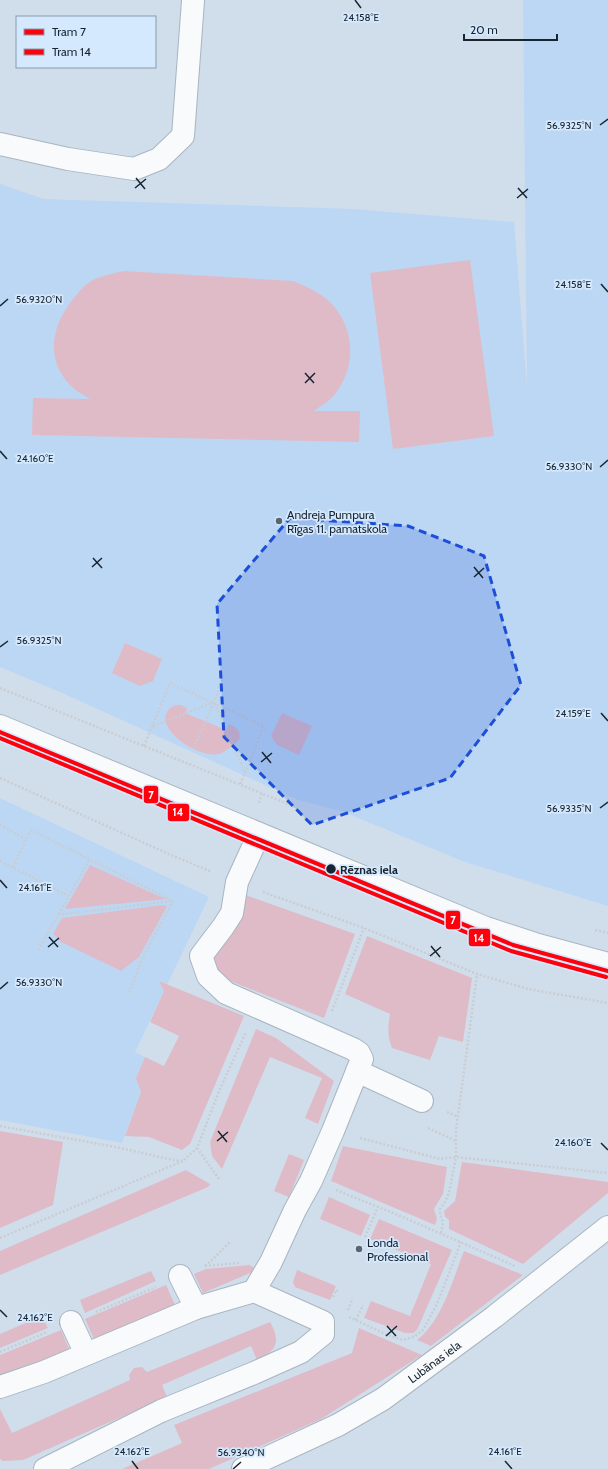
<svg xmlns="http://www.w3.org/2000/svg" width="608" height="1469" viewBox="0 0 608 1469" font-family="Cabin,sans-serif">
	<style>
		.built { fill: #bcd7f4 }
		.green { fill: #dfbbc7 }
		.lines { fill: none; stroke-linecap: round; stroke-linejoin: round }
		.minor-casing { stroke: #a8b5c1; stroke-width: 24 }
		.path { stroke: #c9cdd2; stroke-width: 2.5; stroke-dasharray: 2 2; stroke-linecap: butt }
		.minor { stroke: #f8fafc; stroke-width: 22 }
		.tram-1-casing { stroke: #d5e9fe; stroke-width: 7 }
		.tram-2-casing { stroke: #d5e9fe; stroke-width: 7 }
		.tram-1 { stroke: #ff000c; stroke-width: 4 }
		.tram-2 { stroke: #ff000c; stroke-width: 4 }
		.marked { fill: #1d4ed8; fill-opacity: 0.2; stroke: #1d4ed8; stroke-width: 3; stroke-dasharray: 8 5; stroke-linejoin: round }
		.ticks { fill: none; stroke: #182531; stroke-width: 1.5 }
		.poi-dot { fill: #586672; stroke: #d5e9fe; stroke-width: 1.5 }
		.stop-dot { fill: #182531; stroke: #d5e9fe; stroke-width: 1.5 }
		.labels { text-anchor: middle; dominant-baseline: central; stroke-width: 3.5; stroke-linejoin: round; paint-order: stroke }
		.poi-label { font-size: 12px; fill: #182531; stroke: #d5e9fe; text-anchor: start }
		.stop-label { font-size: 12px; font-weight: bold; fill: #182531; stroke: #d5e9fe; text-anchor: start }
		.street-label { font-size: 12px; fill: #182531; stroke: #d5e9fe }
		.ticks-label { font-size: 10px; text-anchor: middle; fill: #182531; stroke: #d5e9fe; stroke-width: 3.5; stroke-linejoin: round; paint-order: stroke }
		.line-badge { stroke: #d5e9fe; stroke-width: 1.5 }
		.badge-label { font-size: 11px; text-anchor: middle; font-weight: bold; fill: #fff }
	</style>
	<rect width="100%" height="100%" fill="#d0deec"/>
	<!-- built -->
	<path class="built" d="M523 0H608V906L465 862 341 811 298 800 60 692 0 667V184L44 199 353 209 514 222 527 387Z
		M0 798 209 897 135 1052 145 1057 136 1078 141 1092 122 1143 0 1120Z"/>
	<!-- green -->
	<path class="green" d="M470 260 494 436 393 449 370 273Z
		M124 271 293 281C307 287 322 293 333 305 355 331 356 365 336 393 330 401 322 405 314 411H360L359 442 32 435 33 398 90 399C86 396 81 394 77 391 48 369 48 334 68 306 74 297 82 287 91 281 101 276 113 273 124 271Z
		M125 643 162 659 153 681 140 686 112 673Z
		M175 705H181L187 708 185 713 226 730 229 724C237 728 241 730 239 740 233 745 227 751 219 754 195 759 144 721 175 705Z
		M282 713 312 726 299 755 277 745 271 736Z
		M90 865 161 897 166 899 65 909Z
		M240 893 355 934 324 1018 225 979 212 968 207 956Z
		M163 905 167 906 165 910 139 957 121 971 61 942 53 934 62 918Z
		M367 936 472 978 463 1042 439 1036 430 1060 392 1048C387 1035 388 1027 390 1014L345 994Z
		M159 981 244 1016 190 1144 182 1150 149 1137 125 1136 141 1092 136 1078 145 1057 164 1066 179 1036 150 1022 164 991Z
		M256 1029 276 1038 334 1081 318 1124 305 1118 322 1078 270 1057 222 1169 212 1156 210 1142Z
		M0 1131 63 1142 53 1205 0 1228Z
		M343 1146 447 1167 443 1194 434 1209 437 1219 435 1225 331 1181Z
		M289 1154 304 1160 289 1197 274 1191Z
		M462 1162 608 1182V1193L523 1264 449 1229V1220L445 1217 444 1211 455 1201Z
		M186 1170 210 1184 208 1187 0 1275V1251Z
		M329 1197 370 1215 361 1236 320 1219Z
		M379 1219 452 1250 417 1330 413 1333H405L364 1318 371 1301 410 1316 431 1264 370 1239Z
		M464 1251 523 1275 431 1346 417 1340C442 1321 453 1279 464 1251Z
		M250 1265 257 1270 203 1293 194 1274 206 1269Z
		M297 1270 336 1286 330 1300 295 1287 293 1282Z
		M151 1271 156 1281 85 1313 80 1300Z
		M166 1285 175 1305 94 1339 85 1319Z
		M42 1316 48 1328 0 1348V1334Z
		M270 1322C281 1341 277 1351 257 1360L251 1346 162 1385 167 1397 23 1460 3 1461 0 1459V1409L12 1433 130 1380 129 1375 134 1368 142 1367 147 1372Z
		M359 1328 422 1355 321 1419 209 1469H122L182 1443 174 1425 352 1353Z
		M61 1330 69 1349 0 1378V1355Z"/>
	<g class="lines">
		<!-- minor casing -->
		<g class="minor-casing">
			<g id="minor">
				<path d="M0 144 68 159 134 169 159 159 183 136 193 1"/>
				<path d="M0 726 486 928 535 944 608 964"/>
				<path d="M357 1071 422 1101"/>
				<path d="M180 1276 196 1308"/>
				<path d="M71 1322 86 1354"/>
				<path d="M0 1387 44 1372 196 1308 254 1291 271 1262 295 1210 311 1181 333 1131 362 1059 359 1053 353 1049 226 993 208 976 201 956 223 927 232 913 237 882 259 834"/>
				<path d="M45 1469 161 1411 254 1373 301 1352 323 1334V1322L254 1291"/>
				<path id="s1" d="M243 1469 338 1425 383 1399 494 1317 608 1227"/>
			</g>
		</g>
		<!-- path -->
		<path class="path" d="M0 688 293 806 311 824
			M153 726 214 702 222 680
			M144 746 170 683 264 726 240 785
			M194 748 214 702 245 772
			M0 778 171 855 212 872
			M259 803 262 794
			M0 825 26 839
			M0 861 69 896
			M13 867 31 830 171 900
			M263 892 364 928 477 974 528 989 608 1003
			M59 914 89 860
			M595 930 608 933
			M38 950 58 915 173 901 141 961 129 994
			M332 1011 364 928
			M447 1112 458 1117
			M0 1126 121 1148 168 1159 183 1161
			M428 1128 456 1141
			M360 1138 440 1159 456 1157 608 1173
			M197 1148 219 1179
			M336 1190 398 1215 515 1266
			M441 1233 443 1222 440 1214V1209L445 1202 449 1193 456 1157V1130L477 975
			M365 1237 378 1207
			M0 1238 183 1161 197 1148 220 1089 246 1032
			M205 1266 239 1263
			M205 1266 212 1260 231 1241
			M333 1297 336 1290 338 1291
			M348 1310 352 1300
			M96 1312 156 1287
			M349 1317 387 1335 403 1340 415 1336 423 1330 437 1304 461 1242
			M356 1320 363 1305
			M0 1352 47 1332"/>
		<!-- minor -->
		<use href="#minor" class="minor"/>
		<!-- tram-1 casing -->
		<g class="tram-1-casing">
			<path id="tram-1" d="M0 732 513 945 608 971"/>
		</g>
		<!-- tram-2 casing -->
		<g class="tram-2-casing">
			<path id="tram-2" d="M0 738 511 951 606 977"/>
		</g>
		<!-- tram-1 -->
		<use href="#tram-1" class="tram-1"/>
		<!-- tram-2 -->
		<use href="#tram-2" class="tram-2"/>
	</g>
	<!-- marked area -->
	<path class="marked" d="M290 518 408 526 484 556 521 685 450 778 312 825 224 737 217 604Z"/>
	<!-- ticks -->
	<path class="ticks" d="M355 0 361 8M600 125 608 119M136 178 145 189M135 188 146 179M518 188 527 198M517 198 528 189M601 284 608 292M0 306 8 299M305 373 314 383M305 383 315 373M0 451 7 459M600 467 608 460M93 558 102 568M92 567 102 558M474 567 483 578M474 577 484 568M0 647 8 641M601 713 608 721M262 752 271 763M261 762 272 753M600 808 608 802M0 880 7 888M49 937 58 947M431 946 440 957M48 947 59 938M430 956 441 947M0 989 8 982M218 1131 227 1142M217 1141 228 1132M601 1143 608 1150M0 1310 7 1317M387 1326 396 1336M386 1336 397 1326M132 1461 138 1469M505 1461 512 1469M233 1469 241 1462"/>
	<!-- markers -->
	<g class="poi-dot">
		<circle cx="279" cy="521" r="4"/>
		<circle cx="359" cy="1249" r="4"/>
	</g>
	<circle class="stop-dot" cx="331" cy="869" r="5.5"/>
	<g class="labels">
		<!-- poi labels -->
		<g class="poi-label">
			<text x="287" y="514">Andreja Pumpura<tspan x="287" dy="14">Rīgas 11. pamatskola</tspan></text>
			<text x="367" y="1242">Londa<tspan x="367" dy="14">Professional</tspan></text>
		</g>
		<!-- stop labels -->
		<g class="stop-label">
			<text x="340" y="869">Rēznas iela</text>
		</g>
		<!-- street labels -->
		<g class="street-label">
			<text stroke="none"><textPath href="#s1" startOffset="220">Lubānas iela</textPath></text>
		</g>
	</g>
	<g class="ticks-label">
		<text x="361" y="21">24.158°E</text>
		<text x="569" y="129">56.9325°N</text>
		<text x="573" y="288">24.158°E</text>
		<text x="39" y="303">56.9320°N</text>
		<text x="35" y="462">24.160°E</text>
		<text x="569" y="470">56.9330°N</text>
		<text x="39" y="644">56.9325°N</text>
		<text x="573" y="717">24.159°E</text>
		<text x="569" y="812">56.9335°N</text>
		<text x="35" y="891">24.161°E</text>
		<text x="39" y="986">56.9330°N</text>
		<text x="573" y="1146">24.160°E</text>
		<text x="35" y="1321">24.162°E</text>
		<text x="132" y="1455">24.162°E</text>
		<text x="505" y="1455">24.161°E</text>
		<text x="241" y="1456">56.9340°N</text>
	</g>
	<g class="line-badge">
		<rect x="143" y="785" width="16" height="19" rx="4" fill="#ff000c"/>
		<rect x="167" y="803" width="23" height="19" rx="4" fill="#ff000c"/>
		<rect x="445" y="910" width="16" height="20" rx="4" fill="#ff000c"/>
		<rect x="468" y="928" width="23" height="19" rx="4" fill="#ff000c"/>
	</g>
	<g class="badge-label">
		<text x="151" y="799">7</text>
		<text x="178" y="816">14</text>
		<text x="453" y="924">7</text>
		<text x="479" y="942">14</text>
	</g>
	<!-- legend -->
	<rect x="16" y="16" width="140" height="52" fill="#d5e9fe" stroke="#899bac"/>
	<rect x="24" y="29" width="20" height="6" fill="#ff000c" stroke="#899bac"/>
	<text x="52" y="36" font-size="12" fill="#182531">Tram 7</text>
	<rect x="24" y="49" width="20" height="6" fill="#ff000c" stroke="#899bac"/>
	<text x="52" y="56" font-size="12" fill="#182531">Tram 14</text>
	<!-- scale -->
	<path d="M464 34v6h93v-6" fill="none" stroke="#182531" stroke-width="2"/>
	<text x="470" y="34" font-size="12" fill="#182531" stroke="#d5e9fe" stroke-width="3" paint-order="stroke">20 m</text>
</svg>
